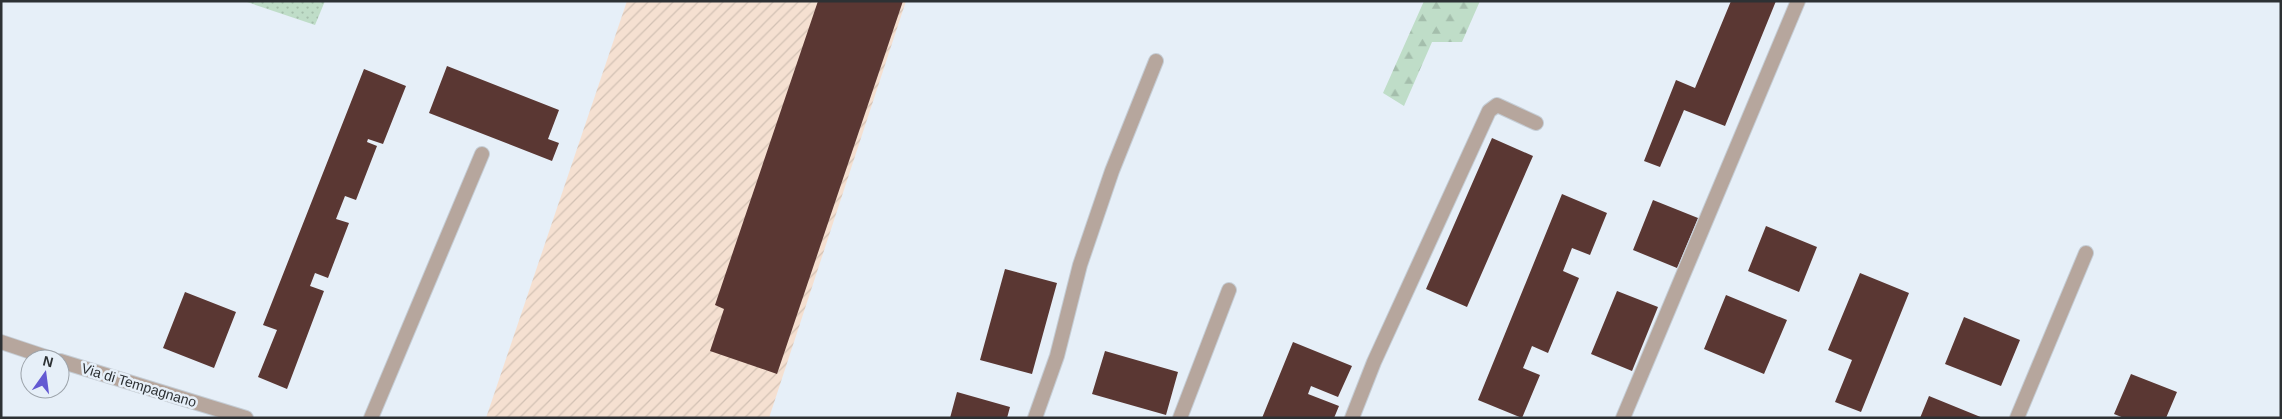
<svg xmlns="http://www.w3.org/2000/svg" width="2282" height="419" viewBox="0 0 2282 419" font-family="Arial,sans-serif">
	<style>
		.industrial { fill: url(#industrial-furrows) }
		.green { fill: url(#green-dots) }
		.forest { fill: url(#forest-firs) }
		.building { fill: #5a3733 }
		.lines { fill: none; stroke-linecap: round; stroke-linejoin: round }
		.service-casing { stroke: #c5cdd5; stroke-width: 16 }
		.minor-casing { stroke: #c5cdd5; stroke-width: 16 }
		.service { stroke: #b6a69d; stroke-width: 14 }
		.minor { stroke: #b6a69d; stroke-width: 14 }
		.labels { text-anchor: middle; dominant-baseline: central; stroke-width: 5; stroke-linejoin: round; paint-order: stroke }
		.street-label { font-size: 14px; fill: #2d3134; stroke: #e6eff8 }
	</style>
	<defs>
		<pattern id="industrial-furrows" width="10" height="10" patternUnits="userSpaceOnUse" patternTransform="scale(1.25)"><rect width="10" height="10" fill="#f5e0d1"/><path d="M-1 1l2-2M0 10L10 0M9 11l2-2" fill="none" stroke="#d2c1b4"/></pattern>
		<pattern id="green-dots" width="8" height="8" patternUnits="userSpaceOnUse" patternTransform="scale(1.25)"><rect width="8" height="8" fill="#bfddc8"/><path d="M2 2h.1M6 6h.1" fill="none" stroke="#a4beac" stroke-width="1.8" stroke-linecap="round"/></pattern>
		<pattern id="forest-firs" width="22" height="20" patternUnits="userSpaceOnUse" patternTransform="scale(1.25)"><rect width="22" height="20" fill="#bfddc8"/><path d="M5 1l3.5 6h-7zM16 11l3.5 6h-7z" fill="#a4beac"/></pattern>
	</defs>
	<rect width="100%" height="100%" fill="#e6eff8"/>
	<!-- industrial -->
	<path class="industrial" d="M627 1H906L769 418H486Z"/>
	<!-- green -->
	<path class="green" d="M244 1H325L315 25Z"/>
	<!-- forest -->
	<path class="forest" d="M1424 1H1480L1462 42H1432L1404 106 1383 93Z"/>
	<!-- building -->
	<path class="building" d="M818 1H903L777 374 710 351 724 309 715 305Z
		M1731 1H1776L1725 126 1684 110 1660 167 1644 161 1676 80 1695 88Z
		M447 66 559 110 548 139 559 143 552 161 429 113Z
		M364 69 406 86 383 144 368 139 367 142 377 146 356 200 345 196 336 219 349 223 328 278 315 273 310 286 324 291 287 389 258 377 277 330 263 325Z
		M1492 138 1533 156 1467 307 1426 289Z
		M1562 194 1607 213 1590 255 1572 248 1563 271 1579 278 1548 353 1532 346 1523 368 1540 375 1522 418 1478 400Z
		M1653 200 1698 218 1677 268 1633 250Z
		M1766 226 1817 247 1799 292 1748 271Z
		M1005 269 1057 283 1032 374 980 360Z
		M1860 273 1909 293 1861 412 1835 402 1852 360 1828 350Z
		M1617 291 1658 307 1632 371 1591 354Z
		M185 292 236 312 214 368 163 348Z
		M1726 295 1787 320 1764 374 1704 349Z
		M1964 317 2020 340 2001 386 1945 364Z
		M1293 342 1352 366 1338 397 1311 386 1308 394 1339 406 1334 418H1262Z
		M1105 351 1178 372 1166 415 1092 394Z
		M2131 374 2177 392 2166 418H2124L2114 414Z
		M957 392 1010 407 1007 418H950Z
		M1929 396 1983 418H1920Z"/>
	<g class="lines">
		<!-- service casing -->
		<g class="service-casing">
			<path id="service" d="M371 418 482 154
				M1180 418 1229 290
				M1352 418 1374 362 1489 111 1497 105 1536 123
				M1623 418 1798 1
				M2017 418 2086 253"/>
		</g>
		<!-- minor casing -->
		<g class="minor-casing">
			<path id="minor" d="M1 342 52 359
				M60 361 246 418
				M1035 418 1057 356 1080 265 1112 171 1156 61"/>
		</g>
		<!-- service -->
		<use href="#service" class="service"/>
		<!-- minor -->
		<use href="#minor" class="minor"/>
	</g>
	<g class="labels">
		<!-- street labels -->
		<g class="street-label">
			<text transform="translate(139 385) rotate(17)">Via di Tempagnano</text>
		</g>
	</g>
	<!-- border -->
	<rect width="2282" height="419" fill="none" stroke="#2d3134" stroke-width="5"/>
	<!-- north arrow -->
	<g transform="translate(45 374) rotate(14)"><circle r="24" fill="#e6eff8" stroke="#9ca3aa"/>
	<path d="M0-4L9 19L0 12L-9 19Z" fill="#6359d2"/>
	<text y="-8" font-size="14" font-weight="bold" text-anchor="middle" fill="#2d3134">N</text>
	</g>
</svg>
